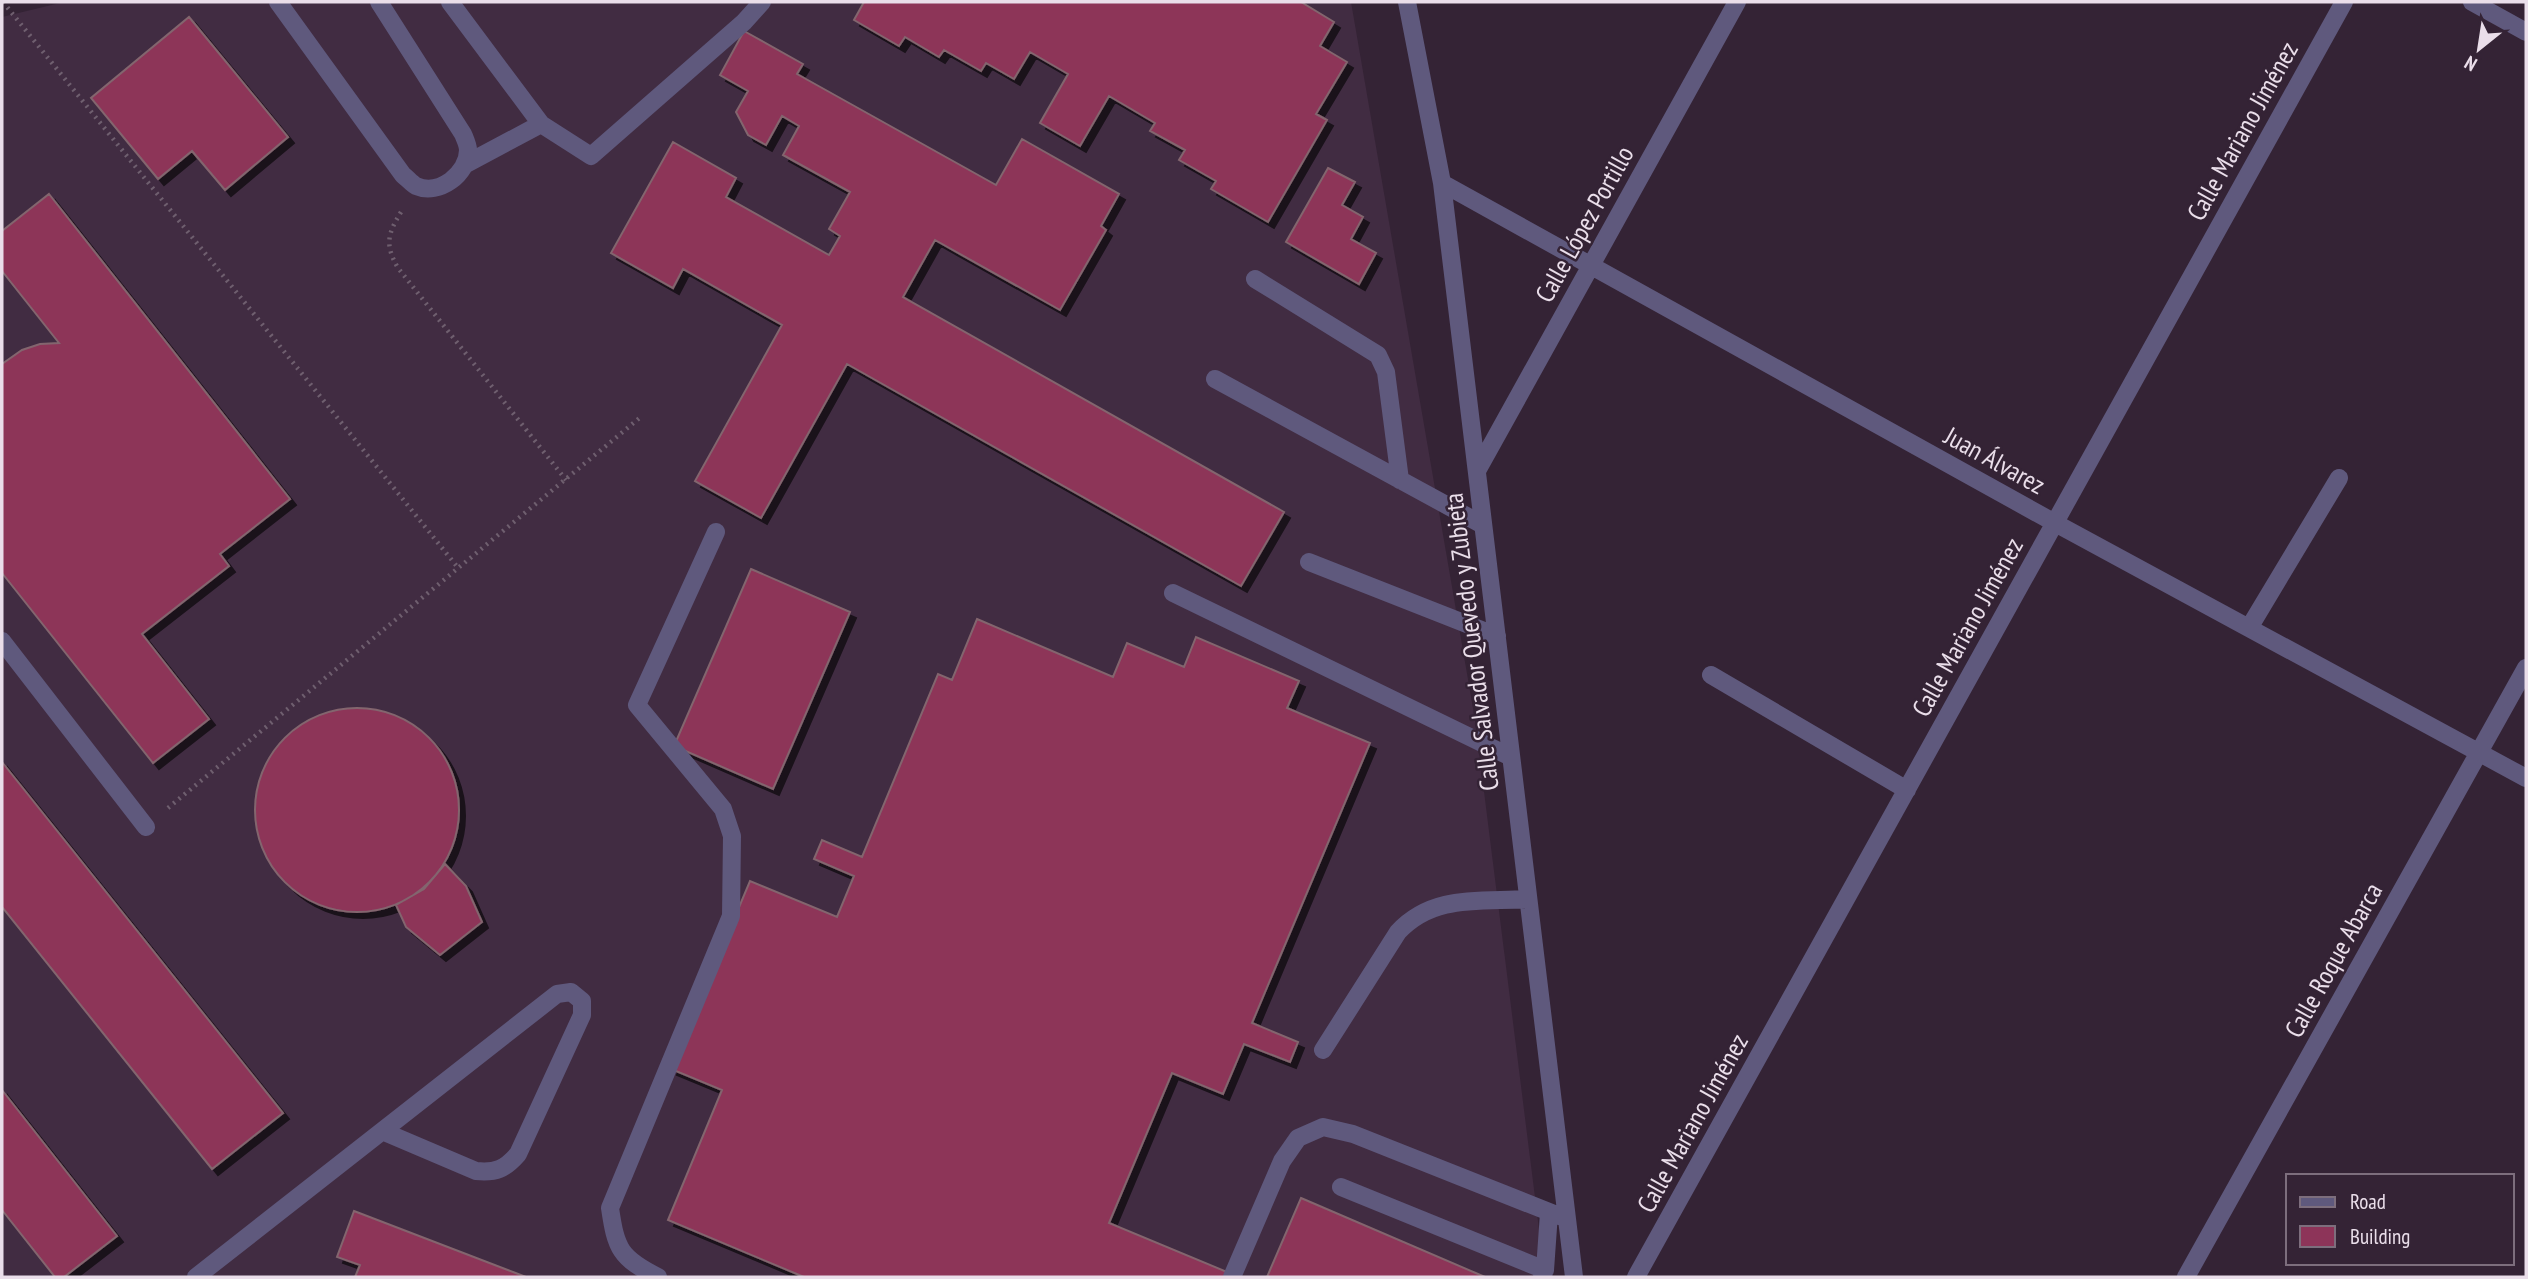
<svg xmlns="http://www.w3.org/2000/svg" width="2528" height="1279" viewBox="0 0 2528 1279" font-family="'PT Sans Narrow',sans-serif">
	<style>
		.built { fill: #412c42 }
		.building { fill: #8d3459; stroke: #83656e; stroke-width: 2; filter: url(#shadow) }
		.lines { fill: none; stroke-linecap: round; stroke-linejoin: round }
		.path { stroke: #6f5f6f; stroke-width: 4.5; stroke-dasharray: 2 5; stroke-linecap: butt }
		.minor { stroke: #5f597d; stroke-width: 18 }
		.labels { text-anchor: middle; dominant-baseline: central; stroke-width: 5; stroke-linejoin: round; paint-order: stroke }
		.street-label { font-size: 26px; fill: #eadeea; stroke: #342335 }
	</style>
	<defs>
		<filter id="shadow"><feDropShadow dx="6" dy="6" stdDeviation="0" flood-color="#0009"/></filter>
	</defs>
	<rect width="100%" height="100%" fill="#342335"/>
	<!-- built -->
	<path class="built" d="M64 2H1351L1475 720 1545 1277H2V17Z"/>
	<!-- building -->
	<path class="building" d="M864 2H1301L1334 22 1320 46 1347 62 1316 114 1327 120 1268 222 1211 189 1216 181 1179 160 1185 150 1150 131 1155 123 1109 96 1080 146 1040 123 1068 74 1030 52 1014 79 986 63 981 71 944 50 939 57 905 37 899 46 854 20Z
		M189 17 288 137 225 190 192 151 158 179 91 98Z
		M744 31 803 64 797 74 996 185 1022 139 1119 194 1101 226 1106 230 1060 310 935 240 903 297 1284 512 1241 586 847 364 761 518 695 481 782 325 683 269 673 288 611 253 673 142 736 178 726 197 829 255 840 236 829 229 850 192 783 155 799 126 782 116 766 145 748 135 736 112 748 91 720 75Z
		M1328 168 1355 182 1342 205 1363 217 1351 239 1376 253 1359 284 1286 242Z
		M49 194 290 499 220 554 229 566 142 634 209 719 153 763 2 573V364L22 350 40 344 59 343 2 271V231Z
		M751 569 850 612 773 789 674 746Z
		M977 619 1113 677 1127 643 1184 667 1196 637 1299 681 1287 708 1370 743 1252 1023 1298 1042 1290 1062 1244 1044 1223 1094 1172 1073 1109 1223 1239 1277H804L668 1220 722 1090 671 1069 750 881 837 917 854 876 814 859 822 840 862 857 938 674 952 680Z
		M255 810a102 102 0 1 1 204 0a102 102 0 1 1-204 0Z
		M2 762 283 1113 212 1169 2 907Z
		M445 864 466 886 482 922 440 955 406 927 396 905 424 889Z
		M2 1090 117 1236 64 1277H55L2 1210Z
		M1301 1198 1485 1277H1267Z
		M354 1211 526 1277H355L360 1265 337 1257Z"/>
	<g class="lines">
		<!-- path -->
		<path class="path" d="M3 2 459 569
			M401 212C387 235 385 245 398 268L566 480
			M168 808 642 416"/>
		<!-- minor -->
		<path class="minor" d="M278 2 403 175C407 178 412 184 416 186 439 196 468 174 468 150 468 145 465 139 463 134L379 2
			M450 2 541 124 591 156 744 22 762 2
			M1407 2 1442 183 1574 1277
			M2472 2 2526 32
			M466 164 541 124
			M1442 183 2055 523 2526 778
			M1255 279 1378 355 1386 372 1400 480
			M1215 379 1483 525
			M1477 471 1737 2
			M1309 562 1497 636
			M1173 593 1511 757
			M2249 628 2339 478
			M2 641 146 827
			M1711 675 1907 790
			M1323 1050 1398 932C1433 894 1480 902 1528 899
			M1341 1187 1545 1270 1542 1277
			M1545 1270 1549 1213
			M196 1277 557 994 571 992 582 1001V1015L518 1154C505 1169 496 1173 476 1171L382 1131
			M658 1277C620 1258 616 1249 610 1208L731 916 732 836 723 809 637 705 716 532
			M1232 1277 1282 1161 1298 1138 1323 1127 1353 1134 1567 1219
			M1636 1277 2344 2
			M2186 1277 2526 668"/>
	</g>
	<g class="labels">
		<!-- street labels -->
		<g class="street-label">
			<text transform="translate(2242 131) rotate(-61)">Calle Mariano Jiménez</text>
			<text transform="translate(1584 224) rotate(-61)">Calle López Portillo</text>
			<text transform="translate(1995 460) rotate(29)">Juan Álvarez</text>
			<text transform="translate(1967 627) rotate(-61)">Calle Mariano Jiménez</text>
			<text transform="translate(1471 642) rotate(-97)">Calle Salvador Quevedo y Zubieta</text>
			<text transform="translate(2333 960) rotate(-61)">Calle Roque Abarca</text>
			<text transform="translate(1692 1123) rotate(-61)">Calle Mariano Jiménez</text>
		</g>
	</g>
	<!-- border -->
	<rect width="2528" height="1279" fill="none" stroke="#eadeea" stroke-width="7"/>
	<!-- legend -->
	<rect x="2286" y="1174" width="228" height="91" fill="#342335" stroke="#7d6e7d" stroke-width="2"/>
	<rect x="2300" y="1197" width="35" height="10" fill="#5f597d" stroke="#7d6e7d" stroke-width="2"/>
	<text x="2350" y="1209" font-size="21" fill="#eadeea">Road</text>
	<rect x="2300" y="1226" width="35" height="21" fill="#8d3459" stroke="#7d6e7d" stroke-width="2"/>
	<text x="2350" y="1244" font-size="21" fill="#eadeea">Building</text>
	<!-- north arrow -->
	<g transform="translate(2479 49) rotate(210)" stroke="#342335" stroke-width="5" paint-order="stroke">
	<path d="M0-5L12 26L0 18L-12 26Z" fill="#eadeea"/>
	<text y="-10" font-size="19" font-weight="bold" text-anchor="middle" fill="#eadeea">N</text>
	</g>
</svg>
